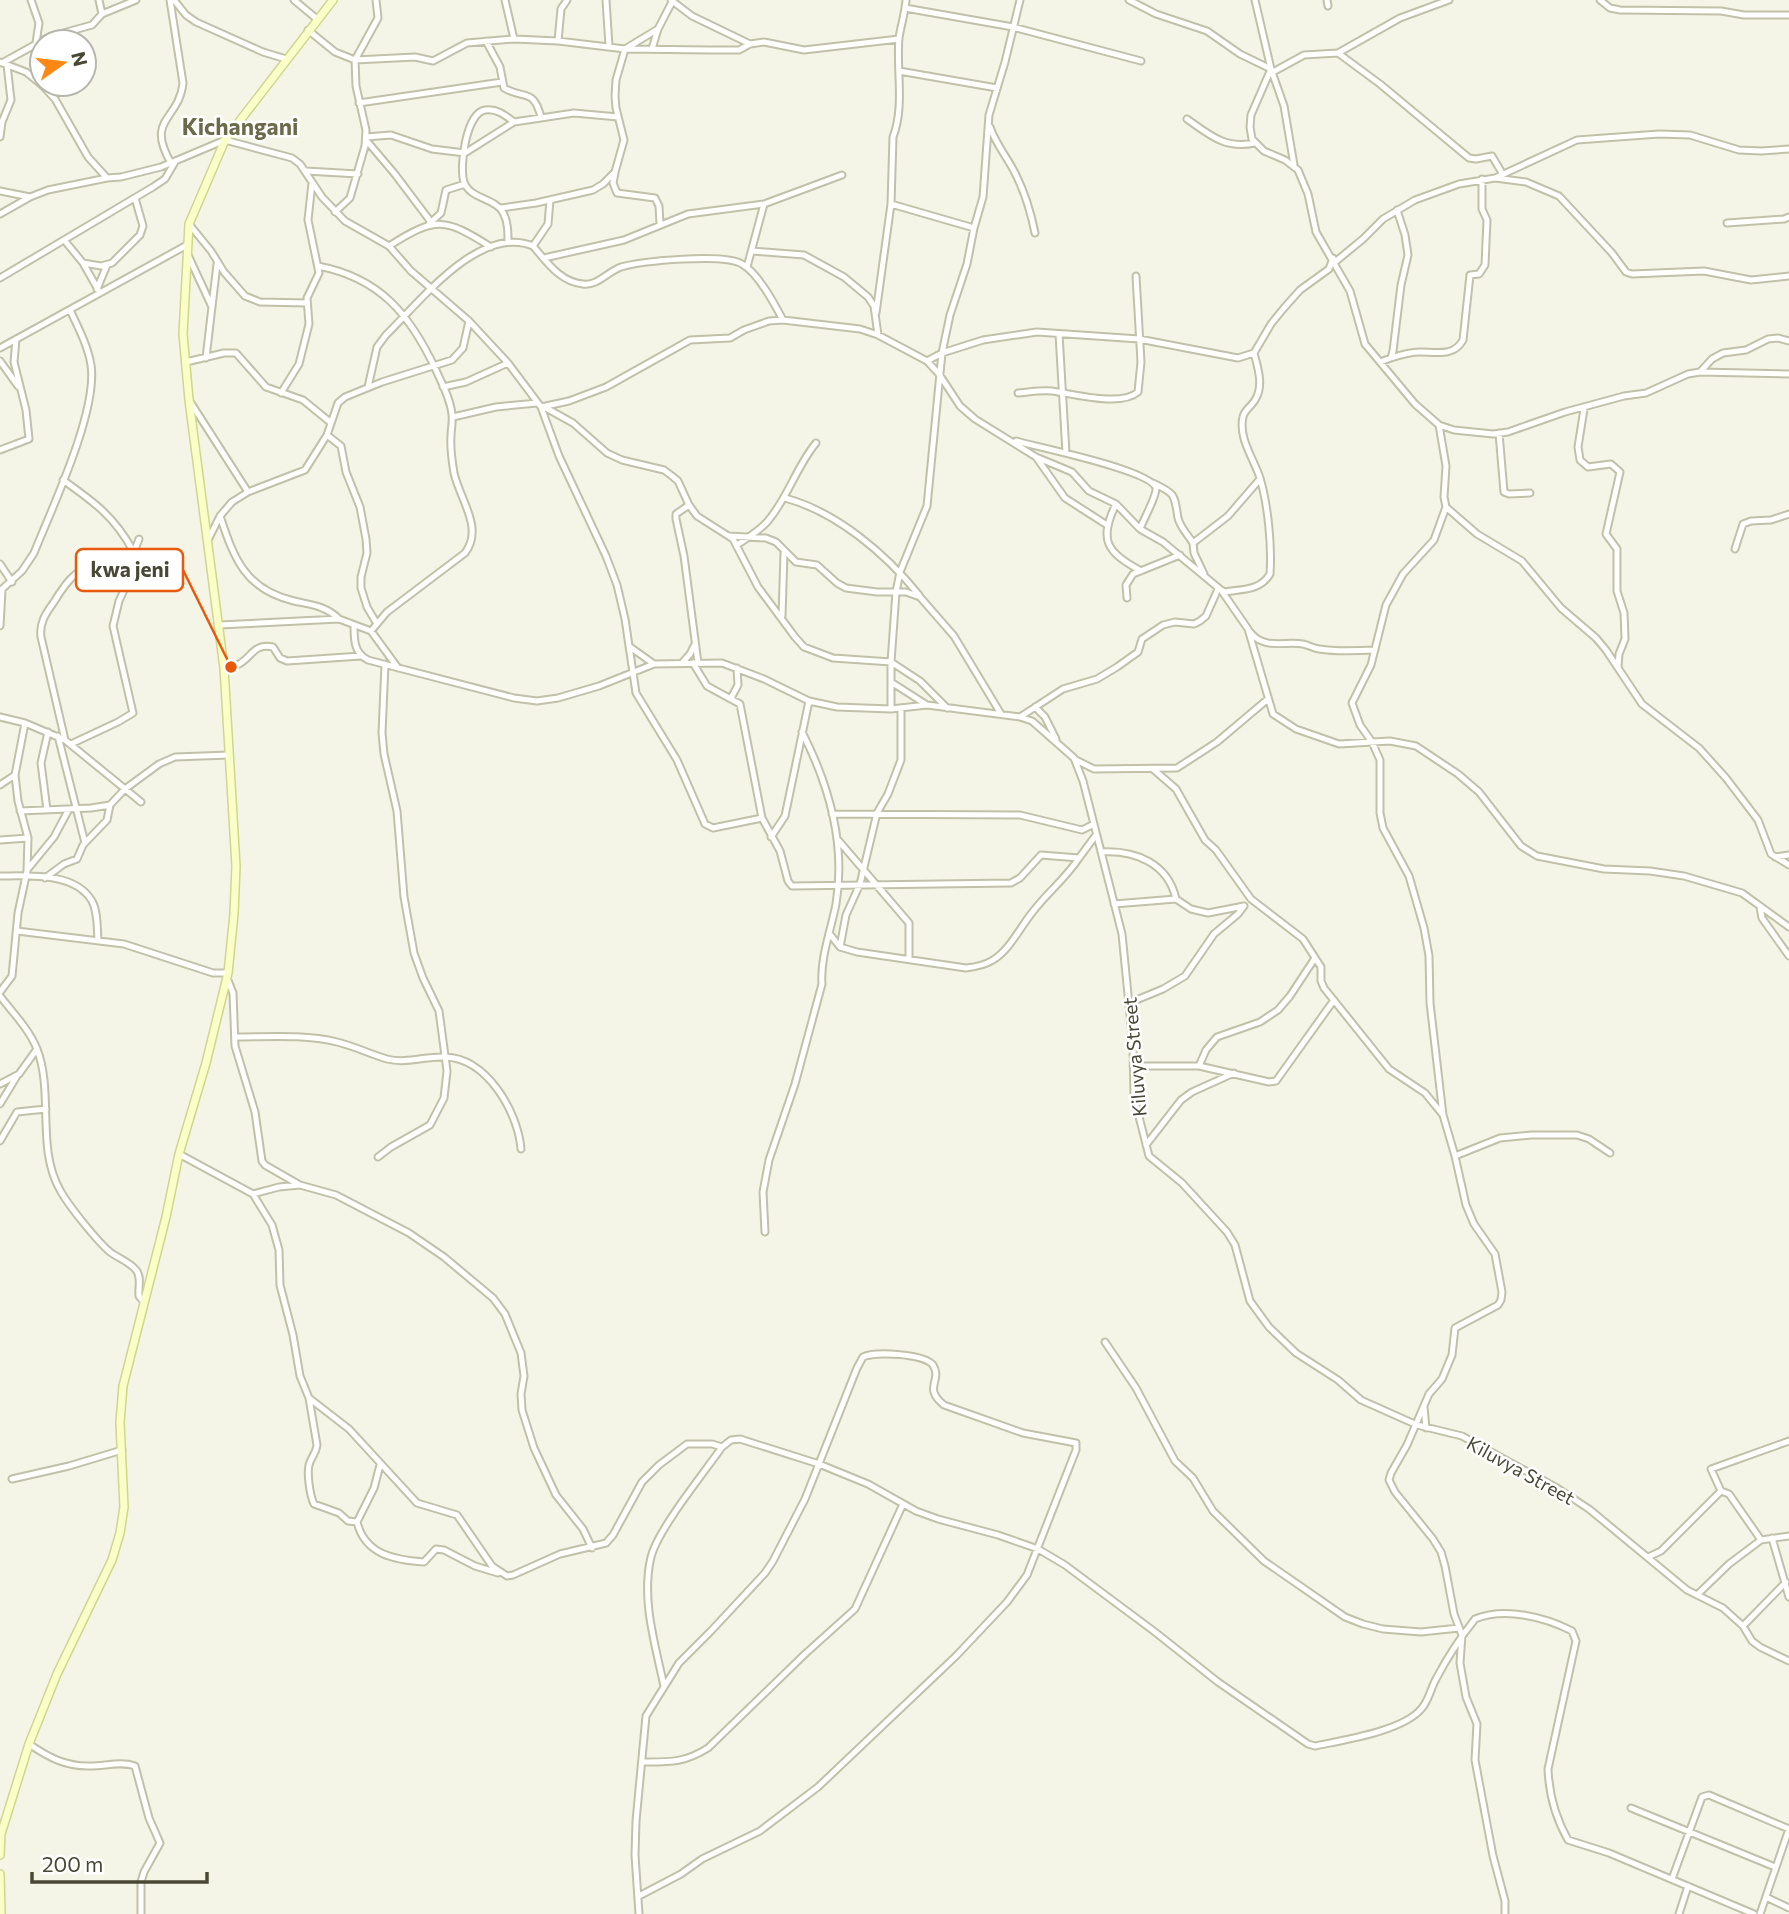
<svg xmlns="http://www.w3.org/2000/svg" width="1789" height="1914" viewBox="0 0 1789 1914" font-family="Commissioner,sans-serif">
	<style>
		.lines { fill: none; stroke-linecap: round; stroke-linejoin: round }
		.street-casing { stroke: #c1c1a9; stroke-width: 9 }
		.secondary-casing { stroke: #d0d591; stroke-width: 10 }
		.street { stroke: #fff; stroke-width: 5 }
		.secondary { stroke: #faffc7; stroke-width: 7 }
		.labels { text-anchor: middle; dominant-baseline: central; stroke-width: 5; stroke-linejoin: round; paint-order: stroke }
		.street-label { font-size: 19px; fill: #494835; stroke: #fff }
		.quarter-label { font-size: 23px; font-weight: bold; fill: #6c6a4b; stroke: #fff }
		.leader { fill: none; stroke: #e8590c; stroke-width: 2.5 }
		.callout-dot { fill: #e8590c; stroke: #fff; stroke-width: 2.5 }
		.callout { fill: #fff; stroke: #e8590c; stroke-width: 2.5 }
		.callout-label { font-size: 21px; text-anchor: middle; font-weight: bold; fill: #494835 }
	</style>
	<rect width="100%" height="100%" fill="#f4f5e7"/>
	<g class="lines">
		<!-- street casing -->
		<g class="street-casing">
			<path id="street" d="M31 0 39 23 36 43
				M99 0 102 14
				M170 0 183 83C179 121 145 118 171 163
				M174 0 186 15 196 22 263 52 286 59
				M294 0 317 19
				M505 0 514 39
				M606 0 609 46
				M671 0 692 16 750 44
				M1129 0 1156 14 1207 31 1240 54 1271 69 1284 106 1294 165
				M1255 0 1271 69 1251 115 1250 127 1252 139 1264 151 1285 160 1298 170 1308 194 1316 232 1350 291 1365 344 1415 404 1439 425 1454 430 1493 434 1508 432 1565 412 1624 396 1646 393 1688 374 1700 372 1712 359 1723 353 1746 350 1768 339 1778 338 1789 341
				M1327 0 1328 6
				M1600 0 1610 8 1620 10 1721 11 1744 15H1789
				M905 8 1013 27 1141 61
				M308 30 335 52 355 60 415 57 433 61 467 43 514 39 558 41 625 49 710 50H739L750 44 764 42 804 50 899 39
				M486 41 500 67 504 88C524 100 533 87 541 117
				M558 41 561 9 567 0
				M652 49 658 29 672 2
				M1338 53 1380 84 1469 158 1476 159 1492 156 1502 173
				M0 62 26 72 42 85 55 99 88 157 107 178 121 177 161 167 225 140 292 158 300 164 322 197 345 221 389 246 411 271 469 321 508 363 541 407 569 401 606 387 690 340 730 338 744 330 769 321 783 320 860 329 878 335 927 361 939 374 960 406 975 419 1036 457 1072 472 1089 491 1116 504 1140 529 1163 542 1221 590 1248 629 1273 714 1296 729 1339 744 1390 741 1416 746 1458 774 1479 792 1521 846 1537 856 1604 869 1650 871 1684 876 1742 893 1789 927
				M2 63 49 37 92 25 102 14 136 0
				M899 71 997 88
				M1271 73 1304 55 1338 53 1400 18 1449 0
				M359 103 502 82
				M1187 119C1211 136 1225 149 1255 143
				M990 127C996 145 1008 158 1016 175 1025 193 1031 213 1035 233
				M0 137 2 122 11 100 7 65
				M366 137 391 135 432 149 465 153 514 122 574 113 618 117
				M366 140 394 173 431 222
				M306 171 358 174
				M615 173 613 183 617 193 655 198 659 206 660 224
				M1495 178 1526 182 1559 196 1612 253 1626 272 1632 274 1704 271 1751 280 1789 276
				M0 191 30 197
				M891 204 974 228
				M501 208 536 203 593 190 603 184 615 172 624 140 616 108 615 96 616 80 625 49 658 29
				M335 212 350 198 365 146 366 130 356 86 355 60 378 18 376 0
				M0 214 30 197 48 190 107 178
				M1727 223 1784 219 1789 217
				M189 224 211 251 224 272 245 296 260 302 307 303
				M429 224 441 213 446 190 465 184
				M65 241 83 263 100 293
				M508 242C508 232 508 220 502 211 494 198 470 199 464 182 459 167 466 113 485 110 496 108 505 115 514 122
				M389 246C436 216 445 218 491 247
				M533 246 548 224 550 200
				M752 251 804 255 844 277 868 297 874 306 878 335
				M188 255 212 307
				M544 258 624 240 688 214 764 204 842 175
				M1335 262 1363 239 1383 219 1415 200 1459 184 1495 178 1577 140 1659 134 1690 135 1739 150 1761 151 1789 149
				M83 263 101 266 112 263 140 235 143 226 135 198
				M318 266C381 278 410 315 436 370 442 384 451 400 452 415 453 422 451 429 451 436 450 448 452 461 454 473 460 500 484 528 465 553L387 612 371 631
				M747 267 764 204
				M0 278 153 187 165 179 175 162
				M97 289 107 265
				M876 313 891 204 893 137C905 106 896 70 899 38 901 25 905 13 906 0
				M1059 334 1066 453
				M0 348 187 245
				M206 358 217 264
				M1391 358C1400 355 1410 352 1420 352 1436 352 1454 357 1463 340L1470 275 1479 274 1485 265 1486 242 1487 220 1482 209V179
				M0 361 18 386
				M927 361 942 353 983 340 1037 332 1139 339 1238 358 1254 353 1271 324 1284 308 1300 290 1329 269 1333 258
				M186 362 224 353H236L266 387 303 400 330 422
				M1380 362 1391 358 1393 351 1401 285 1408 255 1405 235 1397 210
				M1700 372 1789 374
				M368 387 377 347 386 335C420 302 479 224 533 246 547 262 560 282 583 284 598 286 607 272 621 267 642 261 724 253 742 264 758 273 774 303 783 320
				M443 387 466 382 508 363
				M281 393 299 364 309 324 307 298 319 273 308 220 312 183
				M1018 393C1029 392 1041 390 1052 391 1074 394 1121 407 1138 392L1141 362 1136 276
				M191 403 248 492
				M541 407 559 456 606 556 617 585 625 619 636 693 677 760 705 824 713 828 762 818
				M546 408 573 423 607 453 622 460 664 470 672 476 678 481 689 505 697 516 733 539 758 587 795 637 804 647 833 658 891 662 920 681 947 708
				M1584 409 1578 447 1580 460 1588 467 1611 464 1620 472 1606 534 1617 549V591L1624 613 1625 639 1619 654 1618 667
				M453 417 496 407 537 403
				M1439 425 1446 466 1444 497 1446 507 1477 534 1522 561 1561 608 1596 638 1606 650 1642 704 1699 748 1726 778 1758 820 1771 854 1789 865
				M1499 433 1504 492 1509 494 1530 493
				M327 435 341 446 346 472 360 507 366 539 367 553 361 577V588L367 607 377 624
				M1016 441C1037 447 1151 470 1156 488 1157 496 1143 520 1140 529
				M0 450 29 439 26 410 14 362 16 339
				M1036 457 1065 498 1107 525
				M63 480C94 502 115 517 133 551
				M1153 483C1176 494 1174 494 1178 518 1180 527 1188 535 1193 543
				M785 498C837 512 886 554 919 595
				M1116 504C1098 541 1107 552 1141 571
				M689 505 676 514V519L684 556 698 663
				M1446 507 1434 540 1403 574 1386 605 1371 665 1352 703 1360 725 1372 742 1380 760V813L1383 828 1409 876 1424 928 1429 956 1430 1003 1443 1115 1455 1156 1466 1205 1474 1224 1495 1254 1502 1292 1501 1300 1498 1305 1455 1328 1452 1355 1442 1379 1429 1394 1407 1445 1391 1473 1389 1480 1395 1492 1433 1539 1441 1552 1445 1566 1454 1614 1462 1635 1460 1663 1466 1697 1477 1724 1475 1760 1493 1856 1505 1901V1914
				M220 516C234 559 246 590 294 601 312 605 326 606 339 619
				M729 536 766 538 776 542 796 562 817 565 837 583 846 588 877 592H906L920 597 954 636 1001 714
				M208 540 220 516 232 502 248 492 305 470 327 435 338 403 345 397 382 382 452 360 463 348 469 321
				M737 545C747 538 759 531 767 522 788 498 796 467 816 443
				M1735 549 1743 524 1751 521 1771 520 1789 514
				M0 564 12 582
				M1204 574 1194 553 1193 543 1228 516 1260 479
				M1221 590 1225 592C1241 589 1260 591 1270 574 1272 546 1268 505 1260 478 1254 459 1238 438 1243 417 1244 410 1252 406 1255 400 1264 386 1258 368 1254 353
				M0 591 22 571 34 553C52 508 98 411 91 365 88 346 78 327 70 310
				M1127 598 1126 585 1133 574 1180 555
				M782 616 784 553
				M219 625 339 619 371 631 398 668
				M354 625C354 640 354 653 368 660L514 698 537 701 558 698 599 686 654 664 722 663 764 679 809 701 837 707 891 709 927 705 1020 717 1032 721 1074 758 1083 781 1122 934 1133 1045 1134 1097 1149 1156 1182 1183 1227 1232 1235 1245 1250 1301 1269 1327 1296 1353 1338 1380 1361 1400 1417 1425 1462 1436 1557 1488 1589 1509 1687 1590 1723 1608 1743 1626 1752 1641 1760 1647 1789 1661
				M0 626 2 590
				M1250 632C1264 650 1284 641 1303 644 1308 645 1313 648 1319 649 1337 652 1356 651 1375 650
				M630 647 654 664
				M682 663 690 654 695 644
				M693 663 707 686 740 704 762 818 780 851 788 881 792 886 1011 883 1020 878 1041 855 1079 858 1096 835
				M224 668C253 666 248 642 273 647L280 658 287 661 361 656
				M891 682 927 705
				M731 698 738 685 737 668
				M1035 707 1045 717 1056 739
				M891 709V662L896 592 900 572 927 506 942 353 950 315 967 264 974 228 983 197 989 115 1005 62 1020 0
				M0 717 25 723 65 740 141 802
				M1020 717 1063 689 1097 679 1117 667 1138 652 1142 639 1163 625 1175 622 1194 624 1200 621 1206 616 1218 589
				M58 736 85 843
				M65 740 41 637C39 623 46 613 54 602 77 564 88 563 131 563
				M71 744 118 722 133 713 113 626 119 601 130 577 134 552 139 539
				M1076 760 1094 769 1177 768 1217 742 1268 699
				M1153 769 1176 789 1205 840 1216 850 1251 899 1303 939 1321 967V981L1324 988 1389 1069 1425 1093 1443 1115
				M0 785 15 775
				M47 810 41 763 48 732
				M20 811 91 808 110 805
				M832 814 1020 815 1082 830 1094 824
				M771 837 785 816 809 701
				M0 840 28 838
				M838 840 909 923V959
				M1101 852C1135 850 1168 863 1176 899
				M1775 857 1789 855
				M27 870 54 837 69 809
				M0 876C30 876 75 872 92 901 98 912 97 928 98 940
				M45 878 64 864 77 859 83 845 107 820 110 805 125 789 159 764 175 757 229 755
				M1114 904 1176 899 1191 909 1208 913 1244 906
				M1760 907 1762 918 1789 956
				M17 931 124 944 213 973H228
				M829 933 840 947 857 952 966 968C975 967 985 965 993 960 1011 949 1021 925 1035 909 1049 891 1066 878 1079 858
				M840 947 846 915 860 884 877 813 888 794 901 760V708
				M227 978 233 993 235 1046 255 1112 262 1161 265 1165 298 1184
				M0 992 12 976 18 913 27 871 28 838 18 801 15 775 25 723
				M0 996C13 1013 29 1029 37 1049 54 1093 36 1148 60 1190 68 1205 97 1241 110 1252 118 1258 130 1262 136 1270 142 1277 138 1287 139 1296L143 1301
				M1129 1003 1163 989 1185 976 1214 934 1238 914 1244 906
				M235 1037C268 1037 304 1034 337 1042 354 1046 370 1054 387 1059 407 1064 425 1056 445 1057 487 1058 518 1112 521 1149
				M1133 1066H1199L1269 1082 1276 1081 1334 1000
				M1199 1066 1206 1050 1217 1037 1260 1022 1278 1010 1290 996 1315 958
				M0 1084 19 1074 37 1049
				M0 1104 17 1076
				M0 1141 17 1112 46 1109
				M1146 1145 1181 1100 1192 1092 1234 1073
				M179 1154 253 1194 272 1225 279 1250 280 1285 293 1335 300 1376 309 1398 349 1429 417 1503 457 1515 492 1566 507 1576 513 1575 560 1554 606 1543 613 1535 642 1482 659 1465 687 1444H712L722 1447
				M1455 1156 1500 1138 1531 1135H1577L1589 1139 1610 1153
				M378 1157 391 1147 430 1125 444 1098 447 1071 439 1011 423 978 414 953 404 897 397 811 384 754 382 733 385 664
				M253 1194 279 1187 300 1185 336 1195 409 1233 444 1257 493 1298 505 1314 521 1353 524 1376 521 1394 522 1410 534 1448 556 1495 583 1529 592 1548
				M765 1232 763 1192 769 1160 795 1084 822 984C820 958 831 930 836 904 846 844 829 785 802 732
				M1105 1342 1136 1388 1175 1461 1193 1478 1213 1511 1264 1561 1345 1617 1363 1624 1383 1629 1421 1632 1459 1628
				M309 1398 317 1445C316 1453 313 1455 310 1462 306 1471 310 1496 314 1504L339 1513 348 1521 357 1522 374 1488 380 1465
				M1424 1407 1426 1428
				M12 1479 69 1466 122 1450
				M1721 1491 1729 1494 1761 1540
				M357 1522C365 1555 395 1560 424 1562L436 1549 444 1550 475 1566 498 1573
				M1772 1538 1789 1597
				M1648 1557 1661 1551 1721 1491 1711 1469 1789 1441
				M1697 1595 1729 1564 1761 1540 1789 1536
				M1743 1626 1786 1582
				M664 1686C655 1644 641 1599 651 1557 658 1529 704 1473 722 1447L731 1440 740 1439 819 1464 868 1484 916 1511 938 1519 998 1535 1038 1549 1065 1565 1155 1632 1218 1682 1308 1744 1315 1746C1344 1740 1404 1731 1422 1708 1429 1700 1431 1688 1436 1679 1447 1658 1460 1638 1475 1619 1505 1607 1545 1617 1572 1631L1576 1641 1548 1769C1549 1795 1555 1817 1568 1840L1609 1853 1754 1914
				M29 1744C48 1757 66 1767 91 1766 105 1766 121 1761 135 1766L149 1818 160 1843 144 1872 141 1882V1914
				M642 1762C670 1762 684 1763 708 1748L805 1654 855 1609 903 1504
				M1631 1808 1775 1867
				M1672 1879 1702 1797 1709 1795 1789 1829
				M1766 1897 1789 1908
				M639 1914 635 1855 636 1821 646 1716 679 1663 710 1632 765 1573 773 1561 805 1499 857 1368 863 1357C875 1351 925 1354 933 1365 943 1381 922 1387 944 1405L1023 1433 1076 1443V1450L1027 1575 1007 1602 956 1656 818 1787 760 1831 702 1859 681 1874 639 1896
				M1679 1914 1688 1886
				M1760 1914 1789 1829"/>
		</g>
		<!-- secondary casing -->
		<g class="secondary-casing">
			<path id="secondary" d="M0 1855 1 1834 29 1744 57 1674 112 1560 120 1533 124 1507 120 1422 123 1386 166 1217 179 1154 206 1063 228 973 234 914 236 866 224 668 189 400 183 334 189 224 225 140 333 0
				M0 1874 1 1914"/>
		</g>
		<!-- street -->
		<use href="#street" class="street"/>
		<!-- secondary -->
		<use href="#secondary" class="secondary"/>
	</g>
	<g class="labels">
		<!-- street labels -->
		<g class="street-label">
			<text transform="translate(1134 1057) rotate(-95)">Kiluvya Street</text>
			<text transform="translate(1521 1470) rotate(29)">Kiluvya Street</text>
		</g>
		<!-- quarter labels -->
		<g class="quarter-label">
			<text x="240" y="126">Kichangani</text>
		</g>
	</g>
	<!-- callouts -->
	<path class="leader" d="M231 667L183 570"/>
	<circle class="callout-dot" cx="231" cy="667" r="7"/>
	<rect class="callout" x="76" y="549" width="107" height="42" rx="7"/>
	<g class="callout-label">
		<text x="130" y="577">kwa jeni</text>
	</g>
	<!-- north arrow -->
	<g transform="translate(63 63) rotate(76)"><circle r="33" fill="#ffffff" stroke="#b6b6ae" stroke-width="2"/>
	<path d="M0-5L12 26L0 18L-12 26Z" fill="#ff8714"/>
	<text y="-10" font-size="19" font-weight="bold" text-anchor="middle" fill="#494835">N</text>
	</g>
	<!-- scale -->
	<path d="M32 1872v10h175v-10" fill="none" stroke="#494835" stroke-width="3.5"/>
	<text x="42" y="1872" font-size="21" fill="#494835" stroke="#ffffff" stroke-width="5" paint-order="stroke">200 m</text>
</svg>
